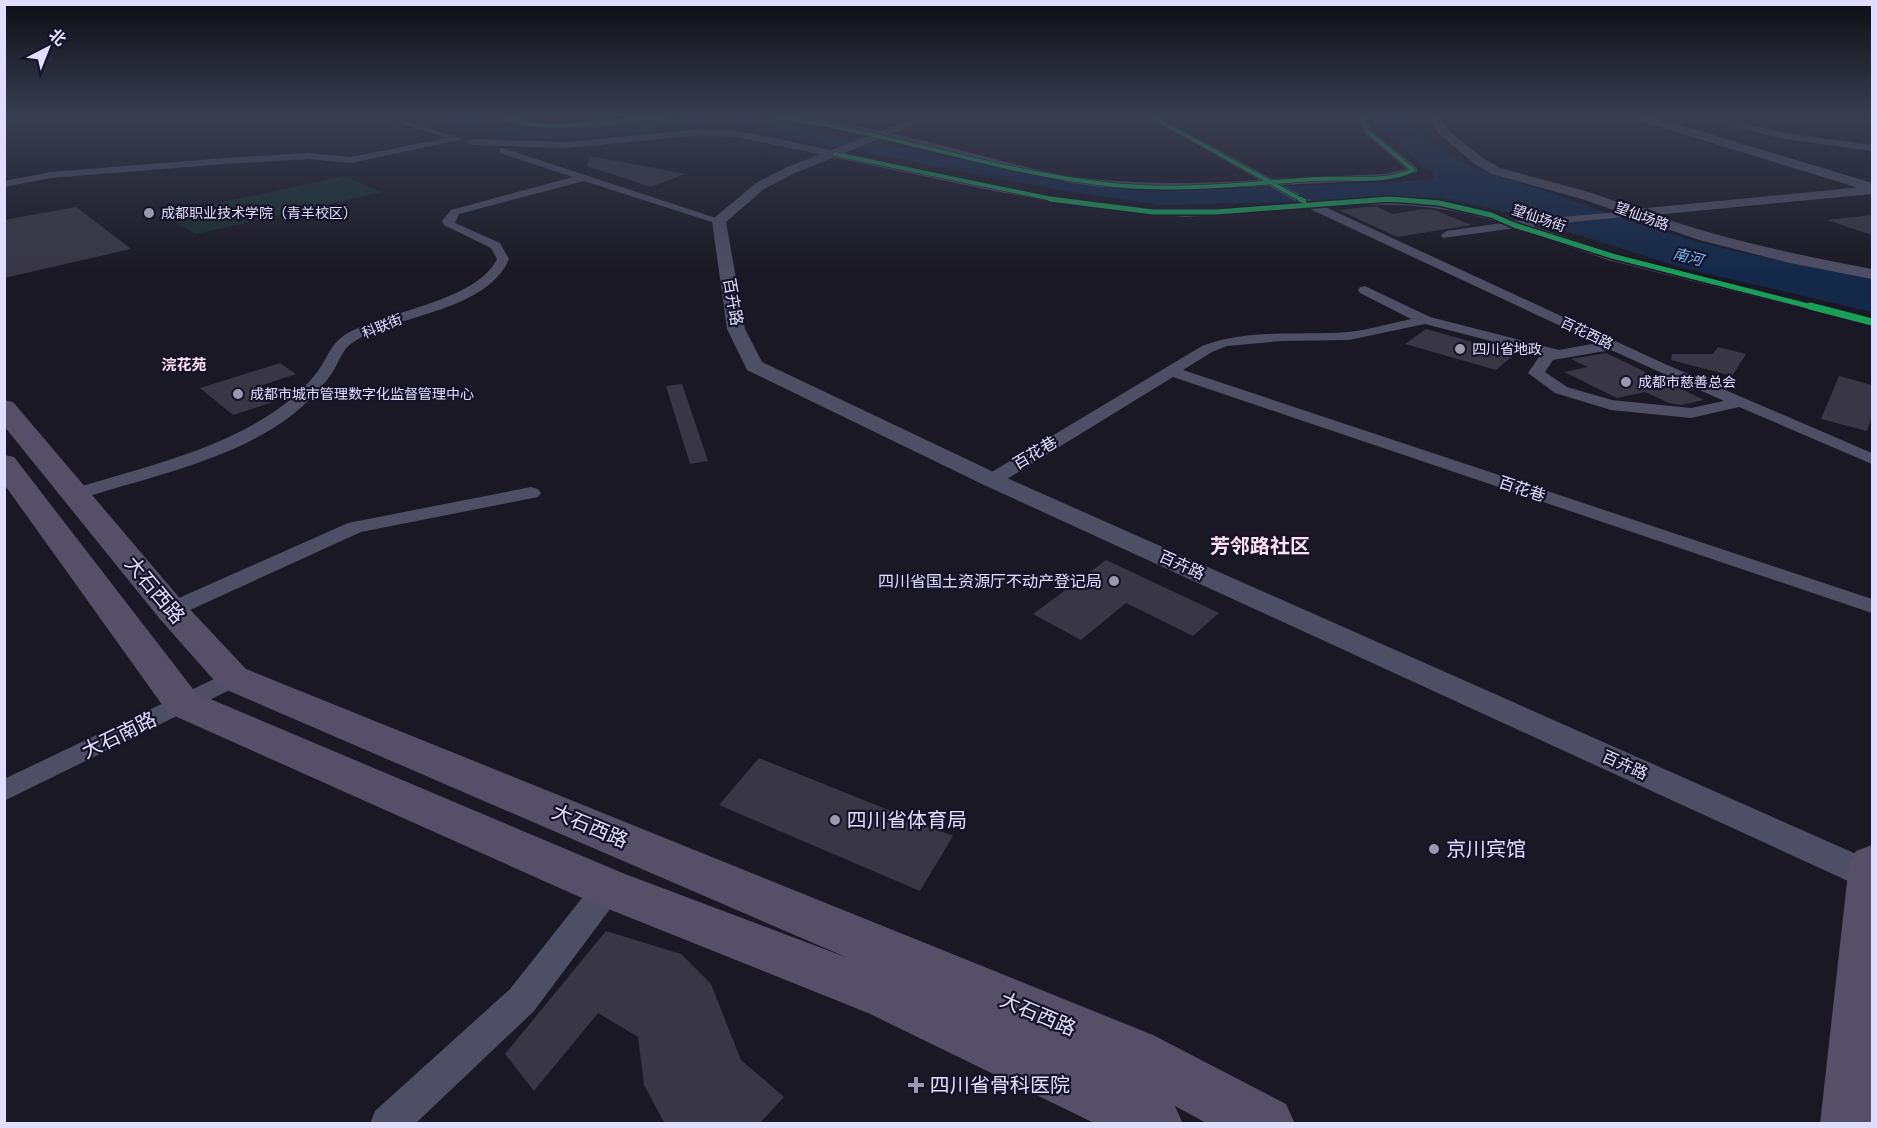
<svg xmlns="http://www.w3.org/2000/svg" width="1877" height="1128" viewBox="0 0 1877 1128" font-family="'Work Sans','Noto Sans SC',sans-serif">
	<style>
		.green { fill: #172f2f }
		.water { fill: #142949 }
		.building { fill: #393745 }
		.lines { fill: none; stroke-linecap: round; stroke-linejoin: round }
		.minor { fill: #4e4e64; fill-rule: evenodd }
		.tertiary { fill: #4e4e64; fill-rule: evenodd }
		.secondary { fill: #525269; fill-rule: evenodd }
		.primary { fill: #564f68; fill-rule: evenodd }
		.cycleway-far2-casing { stroke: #161329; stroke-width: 5 }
		.cycleway-far1-casing { stroke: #161329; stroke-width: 8 }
		.cycleway-casing { stroke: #161329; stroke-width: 10 }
		.cycleway-far2 { stroke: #1a9f57; stroke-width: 4 }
		.cycleway-far1 { stroke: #1a9f57; stroke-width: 5 }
		.cycleway { stroke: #1a9f57; stroke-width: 7 }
		.poi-dot { fill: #9b99b0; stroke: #161329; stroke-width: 2 }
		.labels { text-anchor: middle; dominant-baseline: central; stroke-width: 4.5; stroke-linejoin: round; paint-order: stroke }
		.far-poi-label { font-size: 14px; fill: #e0defc; stroke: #161329; text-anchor: start }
		.far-street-label { font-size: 14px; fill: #e0defc; stroke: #161329 }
		.far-water-label { font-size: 15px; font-style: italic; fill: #74bdf4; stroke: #161329 }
		.far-neighbourhood-label { font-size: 15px; font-weight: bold; fill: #fde0f3; stroke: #161329 }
		.street-label { font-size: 16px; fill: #e0defc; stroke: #161329 }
		.poi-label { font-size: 16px; fill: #e0defc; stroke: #161329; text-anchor: end }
		.quarter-label { font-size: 20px; font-weight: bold; fill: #fde0f3; stroke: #161329 }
		.near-street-label { font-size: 20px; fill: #e0defc; stroke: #161329 }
		.near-poi-label { font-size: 20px; fill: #e0defc; stroke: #161329; text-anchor: start }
	</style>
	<rect width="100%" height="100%" fill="#1a1824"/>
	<!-- green -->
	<path class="green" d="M344 176 382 192 196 234 163 215Z"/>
	<!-- water -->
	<path class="water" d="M411 115H464L505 127 546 130 599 129 697 119 770 121 1072 182 1152 192 1431 180 1435 178 1434 173 1427 170 1381 130 1372 115H1409C1445 169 1501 175 1557 195 1604 212 1651 229 1699 242 1756 257 1814 267 1872 278V312L1683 268 1499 210 1443 198 1161 205 1065 191 734 127C683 125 633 135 583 138 521 141 470 131 411 115Z"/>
	<!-- building -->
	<path class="building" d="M590 156 685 174 651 187 587 166Z
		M76 207 131 249 4 278V220Z
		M1365 207H1377L1393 214 1423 209 1434 210 1472 225 1397 237 1339 210Z
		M1872 215V235L1827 220Z
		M1426 329 1515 354 1496 370 1405 344Z
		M1718 347 1746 354 1732 376 1671 360 1672 354H1713Z
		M1606 353 1704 400 1681 405 1669 403 1645 392 1617 398 1564 372 1588 367 1571 359Z
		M280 363 296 374 257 387 276 401 233 415 200 388Z
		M1839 376 1872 385V415L1867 431 1821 419Z
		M682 384 708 461 690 464 666 386Z
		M1106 560 1219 613 1193 636 1126 603 1081 640 1033 614Z
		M759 758 953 836 920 891 719 805Z
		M606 931 681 954 711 984 741 1060 784 1097 759 1124H665L644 1085 638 1037 598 1013 534 1091 505 1054Z"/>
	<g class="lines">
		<!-- minor -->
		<path class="minor" d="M375 115H388L463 139 351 163 308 159 224 164 51 178 4 187V181L51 172 224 158 308 153 351 157 447 138Z
			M491 115H506L532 121 557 123 656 115H691L687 118C640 122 529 140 491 115Z
			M756 115C856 115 968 156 1067 176 1131 185 1194 184 1259 180L1145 115H1155L1272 179 1385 174 1406 169 1364 133 1358 115H1366L1371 130 1417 168V172L1385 180 1282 185 1312 201 1405 197 1462 205 1518 221 1630 211 1634 212V216L1533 226 1616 254 1872 318V326L1608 260 1516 228 1443 238 1441 235 1447 231 1502 223C1445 205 1391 202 1332 206H1323L1665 364 1872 453V464L1739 407 1691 418 1611 410 1555 393 1528 373 1541 354 1425 324 1349 340 1282 341 1227 346 1212 352 1183 370 1872 599V613L1173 377 999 484H985L983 480 985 476 1202 346C1249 328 1299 336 1348 332 1369 330 1391 323 1411 319L1360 293 1358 290 1360 287 1365 286 1430 317 1559 350 1597 343 1308 208 1185 217 1097 209 994 191 737 137 702 135 568 148 472 145 467 142 472 139 568 142 702 129 737 131C874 156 1009 196 1148 209 1198 213 1248 207 1298 202L1269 186 1165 190 1100 187 1067 182 876 136ZM1611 350 1724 401 1691 408 1612 400 1567 387 1545 372 1553 360Z
			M1738 122 1784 133 1872 145V151L1784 139 1735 127 1734 125Z
			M503 148 725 221 723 223H715L584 181 459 214 455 223 500 243 509 259C487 311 400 314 355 341 342 348 340 361 332 373 321 389 306 404 291 416 232 460 152 476 83 498H69L66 494 69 490C139 468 217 452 278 409 292 399 307 386 318 371 328 357 331 342 348 333 387 311 477 301 497 259L491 248 444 225 442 221 451 210 573 177 500 153V149Z
			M531 487 538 489 541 493 538 497 361 532 179 615 171 617 163 615 160 610 163 605 348 523Z
			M233 670 242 672 245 678 242 684 4 801V779Z
			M608 875 619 879 623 888 619 897 534 1011 415 1124H370L375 1111 510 989 597 879Z"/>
		<!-- tertiary -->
		<path class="tertiary" d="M923 115H938L795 173 764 189 726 222 745 329 762 362 1000 475 1872 861V892L984 485 747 370 727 329 712 221 714 218 756 183 787 167Z
			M1429 115H1439L1447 129 1484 159 1500 168 1592 193 1637 209 1872 186V194L1654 215C1726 240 1798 255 1872 269V279L1790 263 1699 240 1582 199 1492 174 1476 165 1438 133Z"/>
		<!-- secondary -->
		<path class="secondary" d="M1628 115H1647L1872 183V192L1630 118Z"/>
		<!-- primary -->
		<path class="primary" d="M4 400 13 402 183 602 246 669 1153 1035 1286 1104 1295 1124H1208L1175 1106 1183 1124H1096L868 1013 591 902 168 713 4 484V455L14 457 196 693 625 874 848 958 220 687 159 618 4 426Z
			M1872 845V1124H1820L1849 864 1856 851Z"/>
		<!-- cycleway-far2 casing -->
		<g class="cycleway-far2-casing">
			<path id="cycleway-far2" d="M495 115 532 124 557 126 687 115
				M760 115C876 128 983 169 1097 183 1169 193 1243 184 1315 179 1346 177 1384 184 1413 170L1367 131 1362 115
				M1149 115 1302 200
				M835 154 1057 200
				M1375 200H1404"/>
		</g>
		<!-- cycleway-far1 casing -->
		<g class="cycleway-far1-casing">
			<path id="cycleway-far1" d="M1050 199 1153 212H1216L1390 199 1439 203 1491 215 1514 225 1612 256 1816 308
				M1300 199 1304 201"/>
		</g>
		<!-- cycleway casing -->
		<g class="cycleway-casing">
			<path id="cycleway" d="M1810 306 1872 322"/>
		</g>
		<!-- cycleway-far2 -->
		<use href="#cycleway-far2" class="cycleway-far2"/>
		<!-- cycleway-far1 -->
		<use href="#cycleway-far1" class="cycleway-far1"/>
		<!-- cycleway -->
		<use href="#cycleway" class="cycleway"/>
	</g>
	<!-- sky -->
	<linearGradient id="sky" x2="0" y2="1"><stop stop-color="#0e0d14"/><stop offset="0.42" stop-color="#383d50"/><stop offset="1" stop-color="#383d50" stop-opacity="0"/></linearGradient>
	<rect width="1877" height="273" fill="url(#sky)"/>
	<!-- markers -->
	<g class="poi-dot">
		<circle cx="149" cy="213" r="6"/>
		<circle cx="1460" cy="349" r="6"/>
		<circle cx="1626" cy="382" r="6"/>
		<circle cx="238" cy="394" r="6"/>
		<circle cx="1114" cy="581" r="6"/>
		<circle cx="835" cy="820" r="6"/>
		<circle cx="1434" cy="849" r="6"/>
		<path d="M913 1076h6v6h6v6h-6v6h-6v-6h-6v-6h6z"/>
	</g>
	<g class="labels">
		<!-- far-poi labels -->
		<g class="far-poi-label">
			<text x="161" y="213">成都职业技术学院（青羊校区）</text>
			<text x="1472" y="349">四川省地政</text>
			<text x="1638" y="382">成都市慈善总会</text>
			<text x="250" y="394">成都市城市管理数字化监督管理中心</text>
		</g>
		<!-- far-street labels -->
		<g class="far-street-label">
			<text transform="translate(1642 216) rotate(20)">望仙场路</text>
			<text transform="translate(1539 218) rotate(19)">望仙场街</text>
			<text transform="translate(382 326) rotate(-22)">科联街</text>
			<text transform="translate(1587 333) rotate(25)">百花西路</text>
		</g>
		<!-- far-water labels -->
		<g class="far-water-label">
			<text transform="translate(1688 257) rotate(15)">南河</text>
		</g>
		<!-- far-neighbourhood labels -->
		<g class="far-neighbourhood-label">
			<text x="184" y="365">浣花苑</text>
		</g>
		<!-- street labels -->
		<g class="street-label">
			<text transform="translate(733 302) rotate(80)">百卉路</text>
			<text transform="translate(1035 453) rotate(-31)">百花巷</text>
			<text transform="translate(1522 489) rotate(18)">百花巷</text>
			<text transform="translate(1182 565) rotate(24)">百卉路</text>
			<text transform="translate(1625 765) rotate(24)">百卉路</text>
		</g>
		<!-- poi labels -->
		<g class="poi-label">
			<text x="1102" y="581">四川省国土资源厅不动产登记局</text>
		</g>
		<!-- quarter labels -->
		<g class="quarter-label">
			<text x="1260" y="546">芳邻路社区</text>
		</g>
		<!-- near-street labels -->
		<g class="near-street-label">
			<text transform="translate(155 590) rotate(50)">大石西路</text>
			<text transform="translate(119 735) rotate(-26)">大石南路</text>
			<text transform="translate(590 826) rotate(23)">大石西路</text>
			<text transform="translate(1038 1014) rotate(23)">大石西路</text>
		</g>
		<!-- near-poi labels -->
		<g class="near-poi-label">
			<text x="847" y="820">四川省体育局</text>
			<text x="1446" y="849">京川宾馆</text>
			<text x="930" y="1085">四川省骨科医院</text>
		</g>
	</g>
	<!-- border -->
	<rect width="1877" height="1128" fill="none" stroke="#e0defc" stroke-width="12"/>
	<!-- north arrow -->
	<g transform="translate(48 48) rotate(42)" stroke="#161329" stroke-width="4.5" paint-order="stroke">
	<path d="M0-4.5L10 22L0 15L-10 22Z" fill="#e0defc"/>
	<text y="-9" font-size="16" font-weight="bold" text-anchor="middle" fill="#e0defc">北</text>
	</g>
</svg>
